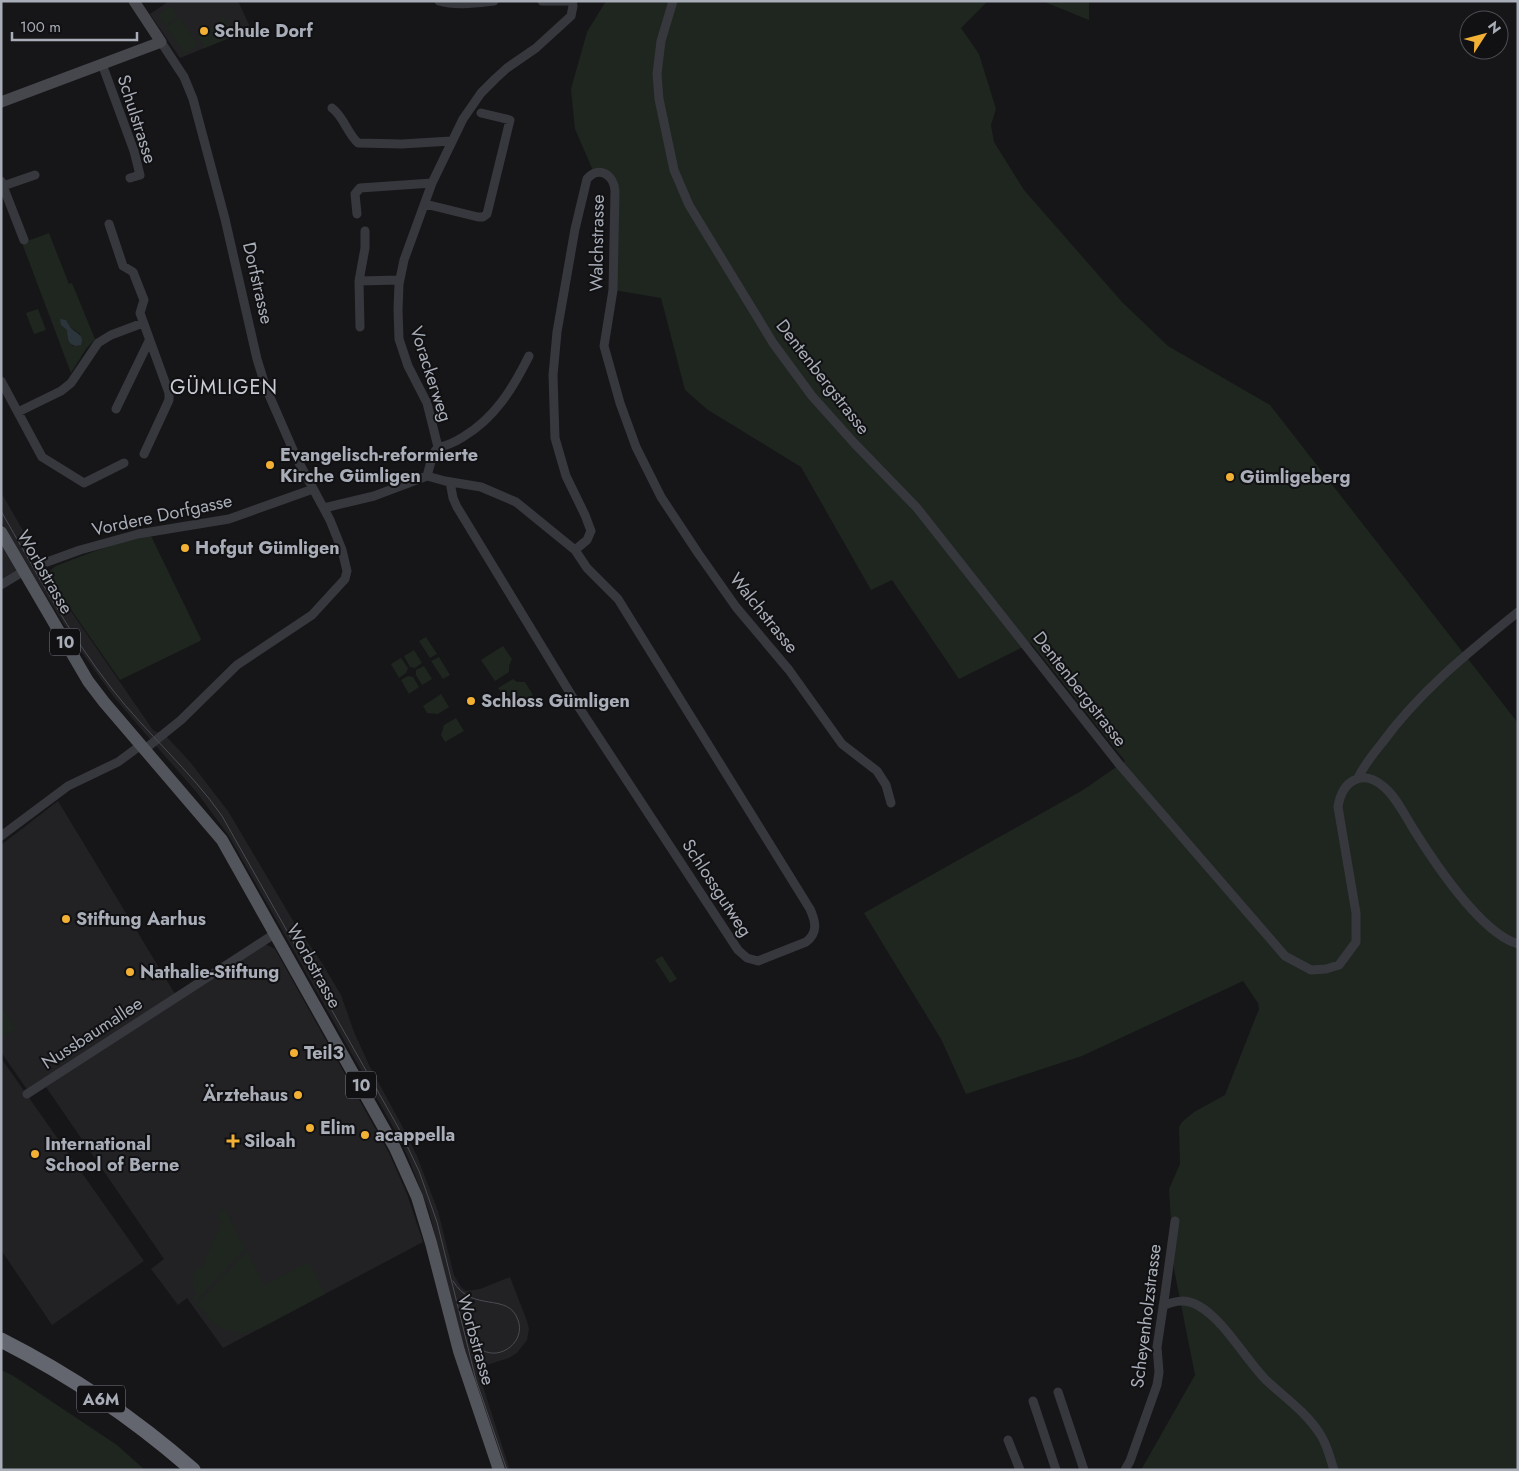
<svg xmlns="http://www.w3.org/2000/svg" width="1519" height="1471" viewBox="0 0 1519 1471" font-family="Jost,sans-serif">
	<style>
		.built { fill: #222225 }
		.green { fill: #1e261f; fill-rule: evenodd }
		.water { fill: #2c353c }
		.lines { fill: none; stroke-linecap: round; stroke-linejoin: round }
		.street { stroke: #37383d; stroke-width: 9 }
		.secondary { stroke: #45474d; stroke-width: 11 }
		.primary { stroke: #53555c; stroke-width: 12 }
		.highway { stroke: #63666e; stroke-width: 15 }
		.tram { stroke: #4a4c52; stroke-width: 1 }
		.poi-dot { fill: #f2b134; stroke: #111113; stroke-width: 2 }
		.labels { text-anchor: middle; dominant-baseline: central; stroke-width: 4; stroke-linejoin: round; paint-order: stroke }
		.shield { fill: #111113; stroke: #7b7e86; stroke-width: 1 }
		.shield-label { font-size: 16px; font-weight: bold; fill: #a8adb8 }
		.poi-label { font-size: 18px; font-weight: bold; fill: #a8adb8; stroke: #111113; text-anchor: start }
		.street-label { font-size: 18px; fill: #a8adb8; stroke: #111113 }
		.quarter-label { font-size: 20px; letter-spacing: 1px; fill: #c9ccd4; stroke: #111113 }
	</style>
	<rect width="100%" height="100%" fill="#161618"/>
	<!-- built -->
	<path class="built" d="M169 1H238L251 29 180 58 150 14Z
		M1 492 29 541 26 546 153 730 168 738 191 763 228 811 295 924 322 963 341 995 354 1032 370 1067 400 1122 417 1156 438 1211 454 1275 461 1287 466 1291 480 1289 510 1277 527 1321 529 1329 527 1340 517 1353 509 1358 477 1368 510 1470H504L469 1371 429 1211 408 1157 397 1134 229 836 198 794 143 731 114 697 80 650 17 549 1 521Z
		M1 532 24 571 1 585Z
		M58 801 175 994 28 1091 1 1052V845Z
		M265 944 275 949 389 1153 407 1194 423 1242 223 1348 187 1298 178 1305 151 1269 164 1259 46 1087Z
		M1 1058 144 1261 52 1325 1 1250Z"/>
	<!-- green -->
	<path class="green" d="M606 1H988L961 28 979 54 996 109 991 125 994 142 1024 190 1122 302 1168 346 1270 405 1518 723V1470H1141L1195 1375 1174 1269 1169 1189 1180 1164 1179 1127 1182 1122 1194 1112 1225 1095 1259 1009 1258 1003 1243 981 1082 1056 966 1094 941 1039 864 913 1083 790 1125 761 1031 643 959 679 892 580 871 590 801 467 708 410 685 390 661 298 613 290 612 180 594 173 575 129 571 89 587 32Z
		M1042 1H1089V20Z
		M171 6 178 16 165 25 158 15Z
		M223 16 237 35 205 48 197 36 221 22 219 19Z
		M179 18 198 45 185 54 167 27Z
		M49 233 69 284 72 283 95 339 86 349 71 373 22 243ZM70 327 80 334 78 346H73L67 337V330Z
		M38 309 46 330 34 334 26 313Z
		M151 536 201 639 200 641 120 680 49 578C48 572 51 569 56 566 87 554 118 541 151 536Z
		M426 637 437 654 430 658 419 641Z
		M503 646 512 659 509 666V672L495 681 481 660Z
		M414 650 422 663 415 668 410 667 404 656Z
		M439 657 450 675 443 679 431 661Z
		M401 658 408 668 406 673 399 678 391 664Z
		M424 666 432 679 422 685 416 675V670Z
		M408 676 413 677 419 687 409 694 401 680Z
		M513 679 517 682H525L533 695 512 709 498 688Z
		M441 694 449 707 438 714 427 713 423 706Z
		M456 718 464 731 445 742 441 735 444 725Z
		M662 956 677 979 670 983 655 960Z
		M1 1005 16 1029 3 1036 1 1033Z
		M224 1208 245 1249 195 1302 192 1298 197 1294C190 1284 193 1279 197 1268L201 1269 222 1221 218 1219 221 1210Z
		M247 1251 264 1285 309 1262 325 1294 259 1329 243 1333 226 1330 215 1325 197 1304Z
		M1 1370 12 1375 117 1445 145 1470H1Z"/>
	<!-- water -->
	<path class="water" d="M60 319 66 320C67 323 69 325 71 328 77 334 85 335 81 345L76 346C68 345 67 337 67 330L61 325Z"/>
	<g class="lines">
		<!-- street -->
		<path class="street" d="M439 1C456 6 476 3 494 1
			M542 1H573
			M673 1 661 41 657 74 659 99 674 170 689 205 773 343 812 396 855 444 917 508 1119 764 1285 956 1311 970 1326 969 1339 965 1356 942V913L1338 807C1342 781 1362 768 1384 787 1397 798 1405 816 1414 830 1434 862 1481 933 1518 944
			M102 64 134 151 140 175 130 178
			M332 108C344 117 347 133 358 143L402 144 451 141
			M1 181 24 240
			M3 186 35 175
			M425 204 478 217H483L487 214 510 120 481 113
			M357 214 355 194 360 188 432 183
			M109 224 123 266 133 272 144 300 140 313 169 393V400L144 454
			M365 231V248L359 281 399 280
			M359 281 360 327
			M1 381 42 457 84 483 124 463
			M116 409 149 341
			M18 412 61 391 71 383 98 343 111 335 143 323
			M438 447 427 403 408 366 399 339 398 310 399 284 404 260 432 183 463 119 481 93 495 79 507 68 536 48 571 16 573 6 572 1
			M427 476 445 481 481 487 516 502 575 550 587 568 618 599 810 909C816 922 818 933 806 942L758 961 747 958 738 950 578 706 457 507 453 498 450 482
			M427 476 433 454 438 447C448 446 455 442 463 437 495 418 513 388 529 356
			M324 508 374 496 427 476
			M575 550 587 540 591 531 585 515 566 476 555 438 553 375 557 332 575 229 587 179C599 165 614 175 615 191L613 290 604 346 620 403 636 447 661 497 698 553 736 607 789 670 842 744 877 771 886 785 891 803
			M47 562 80 550 138 534 229 519 313 489
			M1 585 24 571
			M145 749 181 720 237 665 312 615 345 579 347 571 342 550 330 520 297 459 266 388 257 359 225 219 193 99 184 77 161 42
			M1358 778C1364 765 1373 754 1382 743 1421 690 1468 653 1518 612
			M1 836 68 786 118 762 141 745
			M27 1094 276 933
			M1163 1306C1176 1300 1186 1299 1199 1306 1225 1321 1245 1359 1266 1380 1285 1398 1306 1412 1320 1434 1327 1444 1330 1458 1334 1470
			M1058 1392 1084 1470
			M1033 1401 1056 1470
			M1008 1440 1020 1470
			M1125 1470 1130 1461 1157 1385 1159 1372 1157 1347 1165 1294 1175 1221"/>
		<!-- secondary -->
		<path class="secondary" d="M1 102 161 42 134 1"/>
		<!-- primary -->
		<path class="primary" d="M1 532 88 681 104 702 222 840 395 1148 417 1197 431 1243 459 1351 499 1470"/>
		<!-- highway -->
		<path class="highway" d="M1 1340C70 1375 135 1419 193 1470"/>
		<!-- tram -->
		<path class="tram" d="M1 511C36 572 69 634 112 689 147 734 190 770 222 816L398 1127 419 1171 437 1222 476 1380 507 1470
			M453 1281C472 1314 508 1291 518 1320 526 1341 501 1361 482 1350 475 1346 471 1338 468 1331"/>
	</g>
	<!-- markers -->
	<g class="poi-dot">
		<circle cx="204" cy="31" r="5"/>
		<circle cx="270" cy="465" r="5"/>
		<circle cx="1230" cy="477" r="5"/>
		<circle cx="185" cy="548" r="5"/>
		<circle cx="471" cy="701" r="5"/>
		<circle cx="66" cy="919" r="5"/>
		<circle cx="130" cy="972" r="5"/>
		<circle cx="294" cy="1053" r="5"/>
		<circle cx="298" cy="1095" r="5"/>
		<circle cx="310" cy="1128" r="5"/>
		<circle cx="365" cy="1135" r="5"/>
		<path d="M230.5 1133.5h5v5h5v5h-5v5h-5v-5h-5v-5h5z"/>
		<circle cx="35" cy="1154" r="5"/>
	</g>
	<g class="labels">
		<!-- shield labels -->
		<g class="shield">
			<rect x="50" y="628.5" width="30" height="27" rx="4"/>
			<rect x="346" y="1071.5" width="30" height="27" rx="4"/>
			<rect x="77" y="1385.5" width="48" height="27" rx="4"/>
		</g>
		<g class="shield-label">
			<text x="65" y="642">10</text>
			<text x="361" y="1085">10</text>
			<text x="101" y="1399">A6M</text>
		</g>
		<!-- poi labels -->
		<g class="poi-label">
			<text x="214" y="31">Schule Dorf</text>
			<text x="280" y="455">Evangelisch-reformierte<tspan x="280" dy="21">Kirche Gümligen</tspan></text>
			<text x="1240" y="477">Gümligeberg</text>
			<text x="195" y="548">Hofgut Gümligen</text>
			<text x="481" y="701">Schloss Gümligen</text>
			<text x="76" y="919">Stiftung Aarhus</text>
			<text x="140" y="972">Nathalie-Stiftung</text>
			<text x="304" y="1053">Teil3</text>
			<text x="288" y="1095" text-anchor="end">Ärztehaus</text>
			<text x="320" y="1128">Elim</text>
			<text x="375" y="1135">acappella</text>
			<text x="244" y="1141">Siloah</text>
			<text x="45" y="1144">International<tspan x="45" dy="21">School of Berne</tspan></text>
		</g>
		<!-- street labels -->
		<g class="street-label">
			<text transform="translate(137 119) rotate(72)">Schulstrasse</text>
			<text transform="translate(597 243) rotate(-89)">Walchstrasse</text>
			<text transform="translate(258 283) rotate(77)">Dorfstrasse</text>
			<text transform="translate(431 374) rotate(72)">Vorackerweg</text>
			<text transform="translate(823 377) rotate(52)">Dentenbergstrasse</text>
			<text transform="translate(162 515) rotate(-12)">Vordere Dorfgasse</text>
			<text transform="translate(45 572) rotate(60)">Worbstrasse</text>
			<text transform="translate(764 613) rotate(51)">Walchstrasse</text>
			<text transform="translate(1080 689) rotate(52)">Dentenbergstrasse</text>
			<text transform="translate(717 888) rotate(57)">Schlossgutweg</text>
			<text transform="translate(314 966) rotate(61)">Worbstrasse</text>
			<text transform="translate(92 1033) rotate(-33)">Nussbaumallee</text>
			<text transform="translate(1146 1316) rotate(-83)">Scheyenholzstrasse</text>
			<text transform="translate(476 1340) rotate(74)">Worbstrasse</text>
		</g>
		<!-- quarter labels -->
		<g class="quarter-label">
			<text x="224" y="387">GÜMLIGEN</text>
		</g>
	</g>
	<!-- border -->
	<rect width="1519" height="1471" fill="none" stroke="#a8adb8" stroke-width="5"/>
	<!-- north arrow -->
	<g transform="translate(1484 35) rotate(54)"><circle r="24" fill="#111113" stroke="#4d4f55"/>
	<path d="M0-4L9 19L0 12L-9 19Z" fill="#f2b134"/>
	<text y="-8" font-size="14" font-weight="bold" text-anchor="middle" fill="#a8adb8">N</text>
	</g>
	<!-- scale -->
	<path d="M12 32v8h125v-8" fill="none" stroke="#a8adb8" stroke-width="2.5"/>
	<text x="20" y="32" font-size="15" fill="#a8adb8" stroke="#111113" stroke-width="4" paint-order="stroke">100 m</text>
</svg>
